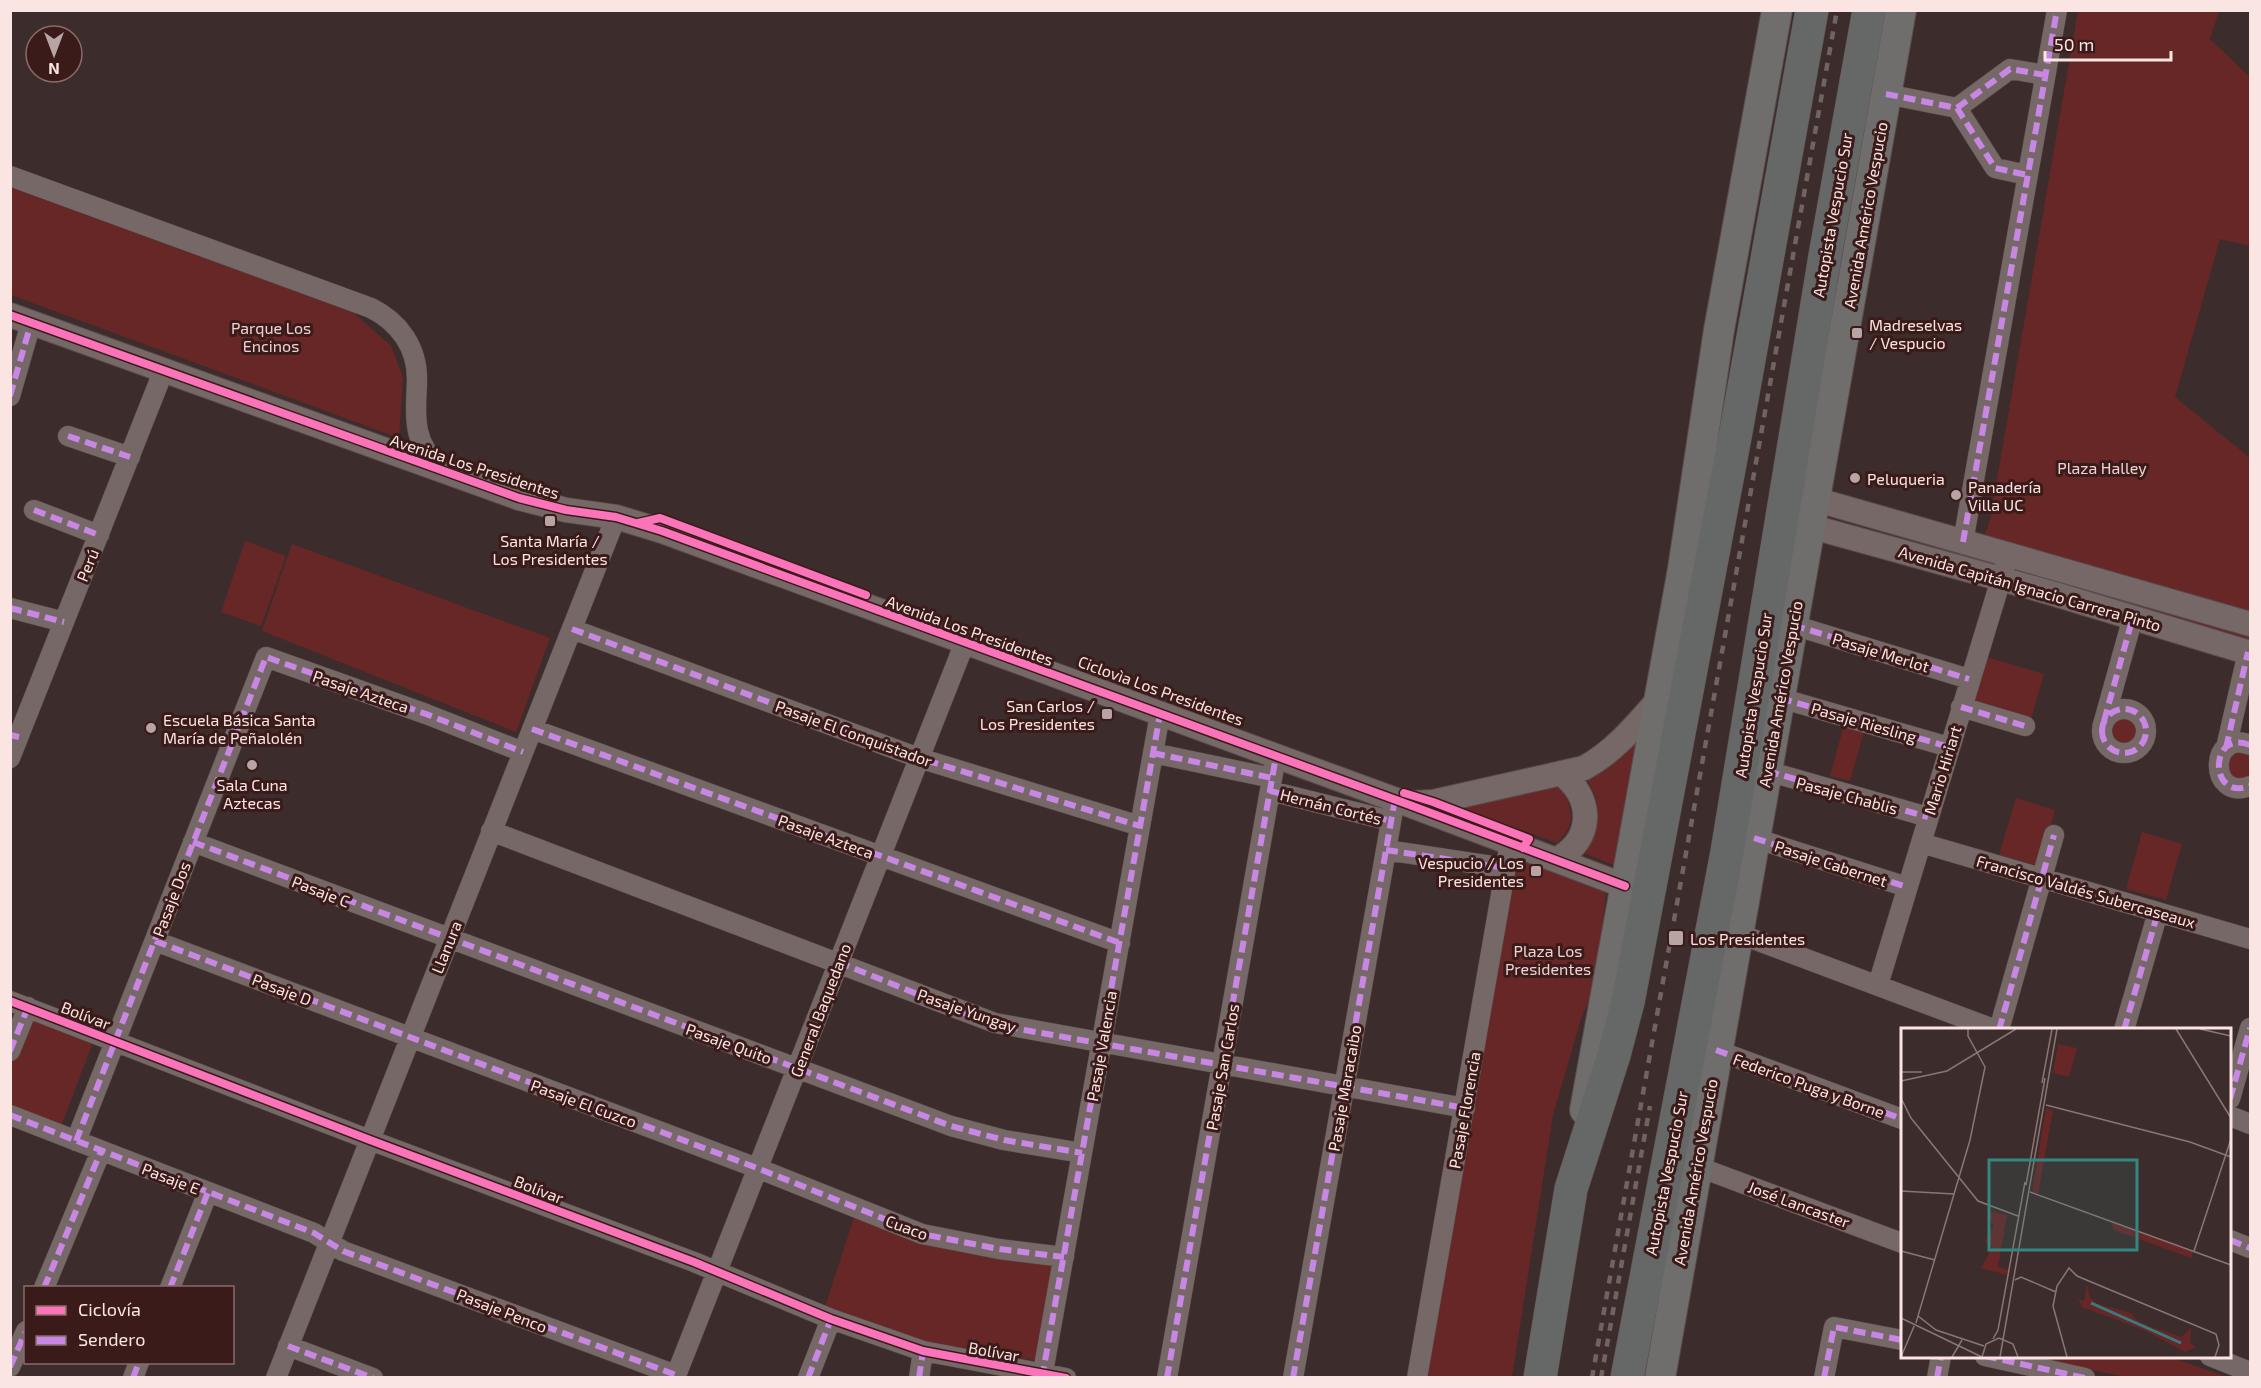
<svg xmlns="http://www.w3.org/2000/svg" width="2261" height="1388" viewBox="0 0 2261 1388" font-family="'Exo 2',sans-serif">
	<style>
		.green { fill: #672727 }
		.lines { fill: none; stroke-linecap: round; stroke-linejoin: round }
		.minor-casing { stroke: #5a4b4b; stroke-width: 21 }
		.tertiary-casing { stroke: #5a4b4b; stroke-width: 26 }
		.primary-casing { stroke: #5a4b4b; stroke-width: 32 }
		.motorway-casing { stroke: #5a4b4b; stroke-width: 34 }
		.minor { stroke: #766867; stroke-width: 20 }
		.tertiary { stroke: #766867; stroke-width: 24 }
		.primary { stroke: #706d6d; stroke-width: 30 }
		.motorway { stroke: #666868; stroke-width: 33 }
		.rail { stroke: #716363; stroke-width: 4.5; stroke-dasharray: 8 8; stroke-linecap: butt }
		.quiet { stroke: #c787e3; stroke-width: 6; stroke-dasharray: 12 6; stroke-linecap: butt }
		.cycleway-casing { stroke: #3a1b1a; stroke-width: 11 }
		.cycleway { stroke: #fb73b8; stroke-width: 8 }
		.poi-dot { fill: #b8a4a3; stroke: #3a1b1a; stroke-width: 2 }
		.labels { text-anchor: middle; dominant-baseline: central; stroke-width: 6; stroke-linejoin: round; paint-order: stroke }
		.street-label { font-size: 16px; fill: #fbe5e3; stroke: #3a1b1a }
		.poi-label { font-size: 16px; fill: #fbe5e3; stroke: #3a1b1a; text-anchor: start }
		.park-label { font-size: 16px; fill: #eed2d0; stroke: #3a1b1a }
		.inset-river { fill: none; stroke: #387c82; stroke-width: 3 }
		.inset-road { fill: none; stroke: #897675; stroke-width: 1.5 }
		.view { fill: #328780; fill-opacity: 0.15; stroke: #328780; stroke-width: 3 }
		.inset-edge { fill: none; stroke: #fbe5e3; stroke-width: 3 }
	</style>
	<rect width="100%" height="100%" fill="#3d2c2c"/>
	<!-- green -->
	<path class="green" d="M2078 11H2219L2210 39 2250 77V246L2220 239 2175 397 2250 458 2249 614 1984 538 1990 520Z
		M10 187 354 313 391 346 403 377 399 438 11 295Z
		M245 541 286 556 261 626 221 612Z
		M292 544 550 638 516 732 262 631Z
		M2017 567 2250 633V645L2014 572Z
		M1986 657 2044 674 2031 719 1974 703Z
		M2108 731a16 16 0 1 1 32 0a16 16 0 1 1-32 0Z
		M1844 725 1864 731 1850 781 1830 776Z
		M1642 726 1618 867 1579 851C1602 820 1604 808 1584 774Z
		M2231 752H2250V779L2245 781 2230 777 2225 762Z
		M1549 782 1565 793C1573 817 1575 824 1557 843L1449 804Z
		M2016 798 2055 810 2039 866 1999 855Z
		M2142 832 2182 844 2166 900 2126 889Z
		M1514 856 1606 892 1597 981 1581 1019 1553 1115 1512 1377 1422 1378Z
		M29 1016 94 1040 61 1126 11 1104 10 1068Z
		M856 1211 1054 1259 1039 1361 919 1342 825 1307Z
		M2026 1357H2170L2227 1377H2127Z"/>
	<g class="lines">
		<!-- minor casing -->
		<g class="minor-casing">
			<path id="minor" d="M1886 94 1957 108 1995 168 2027 175
				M1957 108 2010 69 2045 75
				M10 176 371 308C399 322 417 347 417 379 417 396 414 413 418 431 421 447 431 458 441 470
				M10 396 31 323
				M68 436 130 457
				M34 510 99 535
				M1963 542 2057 10
				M10 608 64 622
				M1793 625 1969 679
				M572 629 919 758 1140 826
				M1780 698 1949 747
				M1961 707 2025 726
				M2102 731a22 22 0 1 1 44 0a22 22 0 1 1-44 0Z
				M2104 721 2133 617
				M532 729 1120 943
				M2250 745C2209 728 2208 802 2250 786
				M2226 748 2248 652
				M1153 753 1272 778
				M10 758 163 372
				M1767 771 1928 817
				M1270 791 1391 821
				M491 831 995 1023 1465 1108
				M1754 838 1907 887
				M193 842 951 1126 1004 1140 1082 1153
				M1921 843 2250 939
				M1386 850 1505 868
				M1737 933 1996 1030
				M155 941 757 1168 922 1234 999 1249 1064 1257
				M1878 985 2005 566
				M10 1001 370 1140 694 1262 831 1319 923 1351 1066 1378
				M1999 1030 2054 835
				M2124 1030 2158 912
				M1716 1050 1902 1119
				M10 1051 28 1007
				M2230 1099 2250 1028
				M10 1115 314 1233 343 1251 676 1375
				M2230 1116 2250 1124
				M76 1141 266 657 426 714 523 752
				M1696 1166 1902 1243
				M2230 1240 2250 1248
				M44 1288 101 1151
				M170 1288 208 1192
				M288 1346 373 1378
				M1985 1356 2085 1378
				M2210 1356 2250 1372
				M10 1367 26 1331
				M133 1378 139 1362
				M276 1378 616 517
				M675 1378 965 642
				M808 1378 831 1319
				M919 1378 923 1351
				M1042 1378 1160 714
				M1167 1378 1276 756
				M1293 1378 1395 799
				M1417 1378 1510 843
				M1824 1378 1834 1327 1902 1340
				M1937 1378 1941 1356"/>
		</g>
		<!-- tertiary casing -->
		<g class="tertiary-casing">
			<path id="tertiary" d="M10 315 519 498 566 510 616 517 662 531 1407 804 1625 886
				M1814 499 2250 624
				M1809 526 2048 592 2250 653
				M1411 803 1433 802 1584 768C1614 752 1637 724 1659 699
				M1556 860C1594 839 1594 799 1561 773"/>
		</g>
		<!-- primary casing -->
		<g class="primary-casing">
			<path id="primary" d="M1585 1110 1683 569 1719 330 1777 10
				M1660 1378 1901 10"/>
		</g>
		<!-- motorway casing -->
		<g class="motorway-casing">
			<path id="motorway" d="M1540 1378 1571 1189 1614 1055 1628 1002 1735 437 1812 10
				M1627 1378 1727 852 1825 256 1869 10"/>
		</g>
		<!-- minor -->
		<use href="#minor" class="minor"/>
		<!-- tertiary -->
		<use href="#tertiary" class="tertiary"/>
		<!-- primary -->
		<use href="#primary" class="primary"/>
		<!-- motorway -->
		<use href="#motorway" class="motorway"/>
		<!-- rail -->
		<path class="rail" d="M1592 1378 1837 10
			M1601 1378 1650 1106"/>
		<!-- quiet -->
		<path class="quiet" d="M1886 94 1957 108 1995 168 2027 175
			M1957 108 2010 69 2045 75
			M10 396 31 323
			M68 436 130 457
			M34 510 99 535
			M1963 542 2057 10
			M10 608 64 622
			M1793 625 1969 679
			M572 629 919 758 1140 826
			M1780 698 1949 747
			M1961 707 2025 726
			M2102 731a22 22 0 1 1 44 0a22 22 0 1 1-44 0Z
			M2104 721 2133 617
			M532 729 1120 943
			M10 735 19 737
			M2250 745C2209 728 2208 802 2250 786
			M2226 748 2248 652
			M1153 753 1272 778
			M1767 771 1928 817
			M1270 791 1391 821
			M1754 838 1907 887
			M193 842 951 1126 1004 1140 1082 1153
			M1386 850 1505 868
			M155 941 757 1168 922 1234 999 1249 1064 1257
			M838 962 969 1015 1019 1029 1465 1108
			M1999 1030 2054 835
			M2124 1030 2158 912
			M1716 1050 1902 1119
			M10 1051 28 1007
			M2230 1099 2250 1028
			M10 1115 314 1233 343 1251 676 1375
			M76 1141 266 657 426 714 523 752
			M2230 1240 2250 1248
			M44 1288 101 1151
			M170 1288 208 1192
			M288 1346 373 1378
			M1985 1356 2085 1378
			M10 1367 26 1331
			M133 1378 139 1362
			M808 1378 831 1319
			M919 1378 923 1351
			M1042 1378 1160 714
			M1167 1378 1276 756
			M1293 1378 1395 799
			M1824 1378 1834 1327 1902 1340
			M1937 1378 1941 1356"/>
		<!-- cycleway casing -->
		<g class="cycleway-casing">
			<path id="cycleway" d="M10 315 519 498 566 510 616 517 662 531 1407 804 1625 886
				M638 523 660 518 866 595
				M1404 793 1433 802 1529 839 1523 848
				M10 1001 370 1140 694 1262 831 1319 923 1351 1066 1378"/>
		</g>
		<!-- cycleway -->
		<use href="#cycleway" class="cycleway"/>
	</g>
	<!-- markers -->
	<g class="poi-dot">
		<rect x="1851" y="327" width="12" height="12" rx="3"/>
		<circle cx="1855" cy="478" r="6"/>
		<circle cx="1956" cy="495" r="6"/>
		<rect x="544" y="515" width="12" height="12" rx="3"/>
		<rect x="1101" y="708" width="12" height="12" rx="3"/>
		<circle cx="151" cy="728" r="6"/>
		<circle cx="252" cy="765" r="6"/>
		<rect x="1530" y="865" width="12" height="12" rx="3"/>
		<rect x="1668" y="930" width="16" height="16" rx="3"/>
	</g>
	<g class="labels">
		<!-- street labels -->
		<g class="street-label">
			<text transform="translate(1832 215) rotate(-80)">Autopista Vespucio Sur</text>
			<text transform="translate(1865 215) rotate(-80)">Avenida Américo Vespucio</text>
			<text transform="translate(475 466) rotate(18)">Avenida Los Presidentes</text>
			<text transform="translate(87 565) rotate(-68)">Perú</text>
			<text transform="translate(2030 588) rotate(16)">Avenida Capitán Ignacio Carrera Pinto</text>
			<text transform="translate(970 630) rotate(20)">Avenida Los Presidentes</text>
			<text transform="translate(1881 652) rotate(17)">Pasaje Merlot</text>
			<text transform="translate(1161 690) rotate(20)">Ciclovìa Los Presidentes</text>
			<text transform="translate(361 691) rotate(19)">Pasaje Azteca</text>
			<text transform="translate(1780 694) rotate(-80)">Avenida Américo Vespucio</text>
			<text transform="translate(1753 695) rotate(-81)">Autopista Vespucio Sur</text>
			<text transform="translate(1864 722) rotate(16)">Pasaje Riesling</text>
			<text transform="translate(854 733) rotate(20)">Pasaje El Conquistador</text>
			<text transform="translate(1942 770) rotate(-73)">Mario Hiriart</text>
			<text transform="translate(1847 795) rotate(15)">Pasaje Chablis</text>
			<text transform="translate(1331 806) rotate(14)">Hernán Cortés</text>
			<text transform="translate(826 836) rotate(20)">Pasaje Azteca</text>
			<text transform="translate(1831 863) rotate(18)">Pasaje Cabernet</text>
			<text transform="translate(321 891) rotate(21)">Pasaje C</text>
			<text transform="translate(2086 891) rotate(16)">Francisco Valdés Subercaseaux</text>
			<text transform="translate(171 899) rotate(-69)">Pasaje Dos</text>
			<text transform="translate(446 947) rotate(-68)">Llanura</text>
			<text transform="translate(282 989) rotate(21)">Pasaje D</text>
			<text transform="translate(820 1010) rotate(-69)">General Baquedano</text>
			<text transform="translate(967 1010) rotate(19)">Pasaje Yungay</text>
			<text transform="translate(86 1015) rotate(21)">Bolívar</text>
			<text transform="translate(729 1043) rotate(20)">Pasaje Quito</text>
			<text transform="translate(1101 1046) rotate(-80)">Pasaje Valencia</text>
			<text transform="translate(1222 1067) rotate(-80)">Pasaje San Carlos</text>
			<text transform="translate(1809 1085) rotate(20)">Federico Puga y Borne</text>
			<text transform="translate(1344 1088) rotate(-80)">Pasaje Maracaibo</text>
			<text transform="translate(584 1103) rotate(20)">Pasaje El Cuzco</text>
			<text transform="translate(1464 1110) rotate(-80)">Pasaje Florencia</text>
			<text transform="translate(1695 1172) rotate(-80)">Avenida Américo Vespucio</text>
			<text transform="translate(1666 1173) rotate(-79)">Autopista Vespucio Sur</text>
			<text transform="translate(171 1178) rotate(21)">Pasaje E</text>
			<text transform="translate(539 1189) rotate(21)">Bolívar</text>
			<text transform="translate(1799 1204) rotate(20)">José Lancaster</text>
			<text transform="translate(907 1227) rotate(20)">Cuaco</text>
			<text transform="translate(502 1310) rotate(21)">Pasaje Penco</text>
			<text transform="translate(994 1351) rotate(10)">Bolívar</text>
		</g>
		<!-- poi labels -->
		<g class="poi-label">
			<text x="1869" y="324">Madreselvas<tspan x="1869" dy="18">/ Vespucio</tspan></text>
			<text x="1867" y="478">Peluqueria</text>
			<text x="1968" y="486">Panadería<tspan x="1968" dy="18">Villa UC</tspan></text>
			<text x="550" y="540" text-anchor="middle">Santa María /<tspan x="550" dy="18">Los Presidentes</tspan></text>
			<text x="1095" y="705" text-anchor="end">San Carlos /<tspan x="1095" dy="18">Los Presidentes</tspan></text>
			<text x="163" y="719">Escuela Básica Santa<tspan x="163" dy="18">María de Peñalolén</tspan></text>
			<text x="252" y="784" text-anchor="middle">Sala Cuna<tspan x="252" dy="18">Aztecas</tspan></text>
			<text x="1524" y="862" text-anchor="end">Vespucio / Los<tspan x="1524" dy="18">Presidentes</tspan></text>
			<text x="1690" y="938">Los Presidentes</text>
		</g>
		<!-- park labels -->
		<g class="park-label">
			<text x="271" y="327">Parque Los<tspan x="271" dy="18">Encinos</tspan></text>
			<text x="2102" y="467">Plaza Halley</text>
			<text x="1548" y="950">Plaza Los<tspan x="1548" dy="18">Presidentes</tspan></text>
		</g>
	</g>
	<!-- overview -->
	<g transform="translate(1901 1028)">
		<rect width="330" height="330" fill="#3d2c2c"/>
		<path d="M157 16 176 20 168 49 152 45ZM145 80 152 82 137 166 131 164ZM88 183 106 187 97 239 107 242 106 247 80 240 91 220 84 213 93 197 86 190ZM210 194 292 224 290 230 213 202ZM186 256 189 270 197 276 230 285 235 292 253 300 281 309 290 299 289 315 295 319 284 324 243 302 181 279 178 272 167 267 183 273Z" fill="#672727"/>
		<path class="inset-river" d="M190 275 280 315"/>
		<path class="inset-road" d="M275 1 330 90M299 1 330 8M0 44H21M0 53 46 43 115 1M141 55 151 1M0 70 10 90 77 173 117 188M145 77 289 114 330 129M125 157 144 50M0 163 53 166M129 164 330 237M0 223 34 232M293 223 330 111M114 252 120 249 155 264M17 288 69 112 84 39 67 8V1M0 290 81 329M15 295 17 288 35 302 83 318M92 311 97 302 124 154M0 329 14 296M51 329 61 312M81 329 85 316 98 310 112 316 117 329M99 329 156 1M166 329 152 278 156 258 168 240 176 248 315 306 318 317 314 329"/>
		<path class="view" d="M88 132H236V222H88Z"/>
		<rect width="330" height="330" class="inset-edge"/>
	</g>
	<!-- border -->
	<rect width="2261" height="1388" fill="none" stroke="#fbe5e3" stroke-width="24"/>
	<!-- legend -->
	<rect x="24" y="1286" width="210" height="78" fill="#3a1b1a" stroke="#876c6a" stroke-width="1.5"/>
	<rect x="36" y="1306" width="30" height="9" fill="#fb73b8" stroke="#876c6a" stroke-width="1.5"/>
	<text x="78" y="1316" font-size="18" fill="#fbe5e3">Ciclovía</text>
	<rect x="36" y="1336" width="30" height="9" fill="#c787e3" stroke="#876c6a" stroke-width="1.5"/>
	<text x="78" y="1346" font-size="18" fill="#fbe5e3">Sendero</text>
	<!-- north arrow -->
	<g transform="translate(54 54) rotate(180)"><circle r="28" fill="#3a1b1a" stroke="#876c6a" stroke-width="1.5"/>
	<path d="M0-4.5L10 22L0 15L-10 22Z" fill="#b8a4a3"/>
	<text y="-9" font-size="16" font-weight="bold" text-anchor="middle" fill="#fbe5e3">N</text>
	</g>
	<!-- scale -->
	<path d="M2045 51v9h126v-9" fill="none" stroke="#fbe5e3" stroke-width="3"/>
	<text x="2054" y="51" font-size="18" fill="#fbe5e3" stroke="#3a1b1a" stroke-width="4.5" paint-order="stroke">50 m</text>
</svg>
